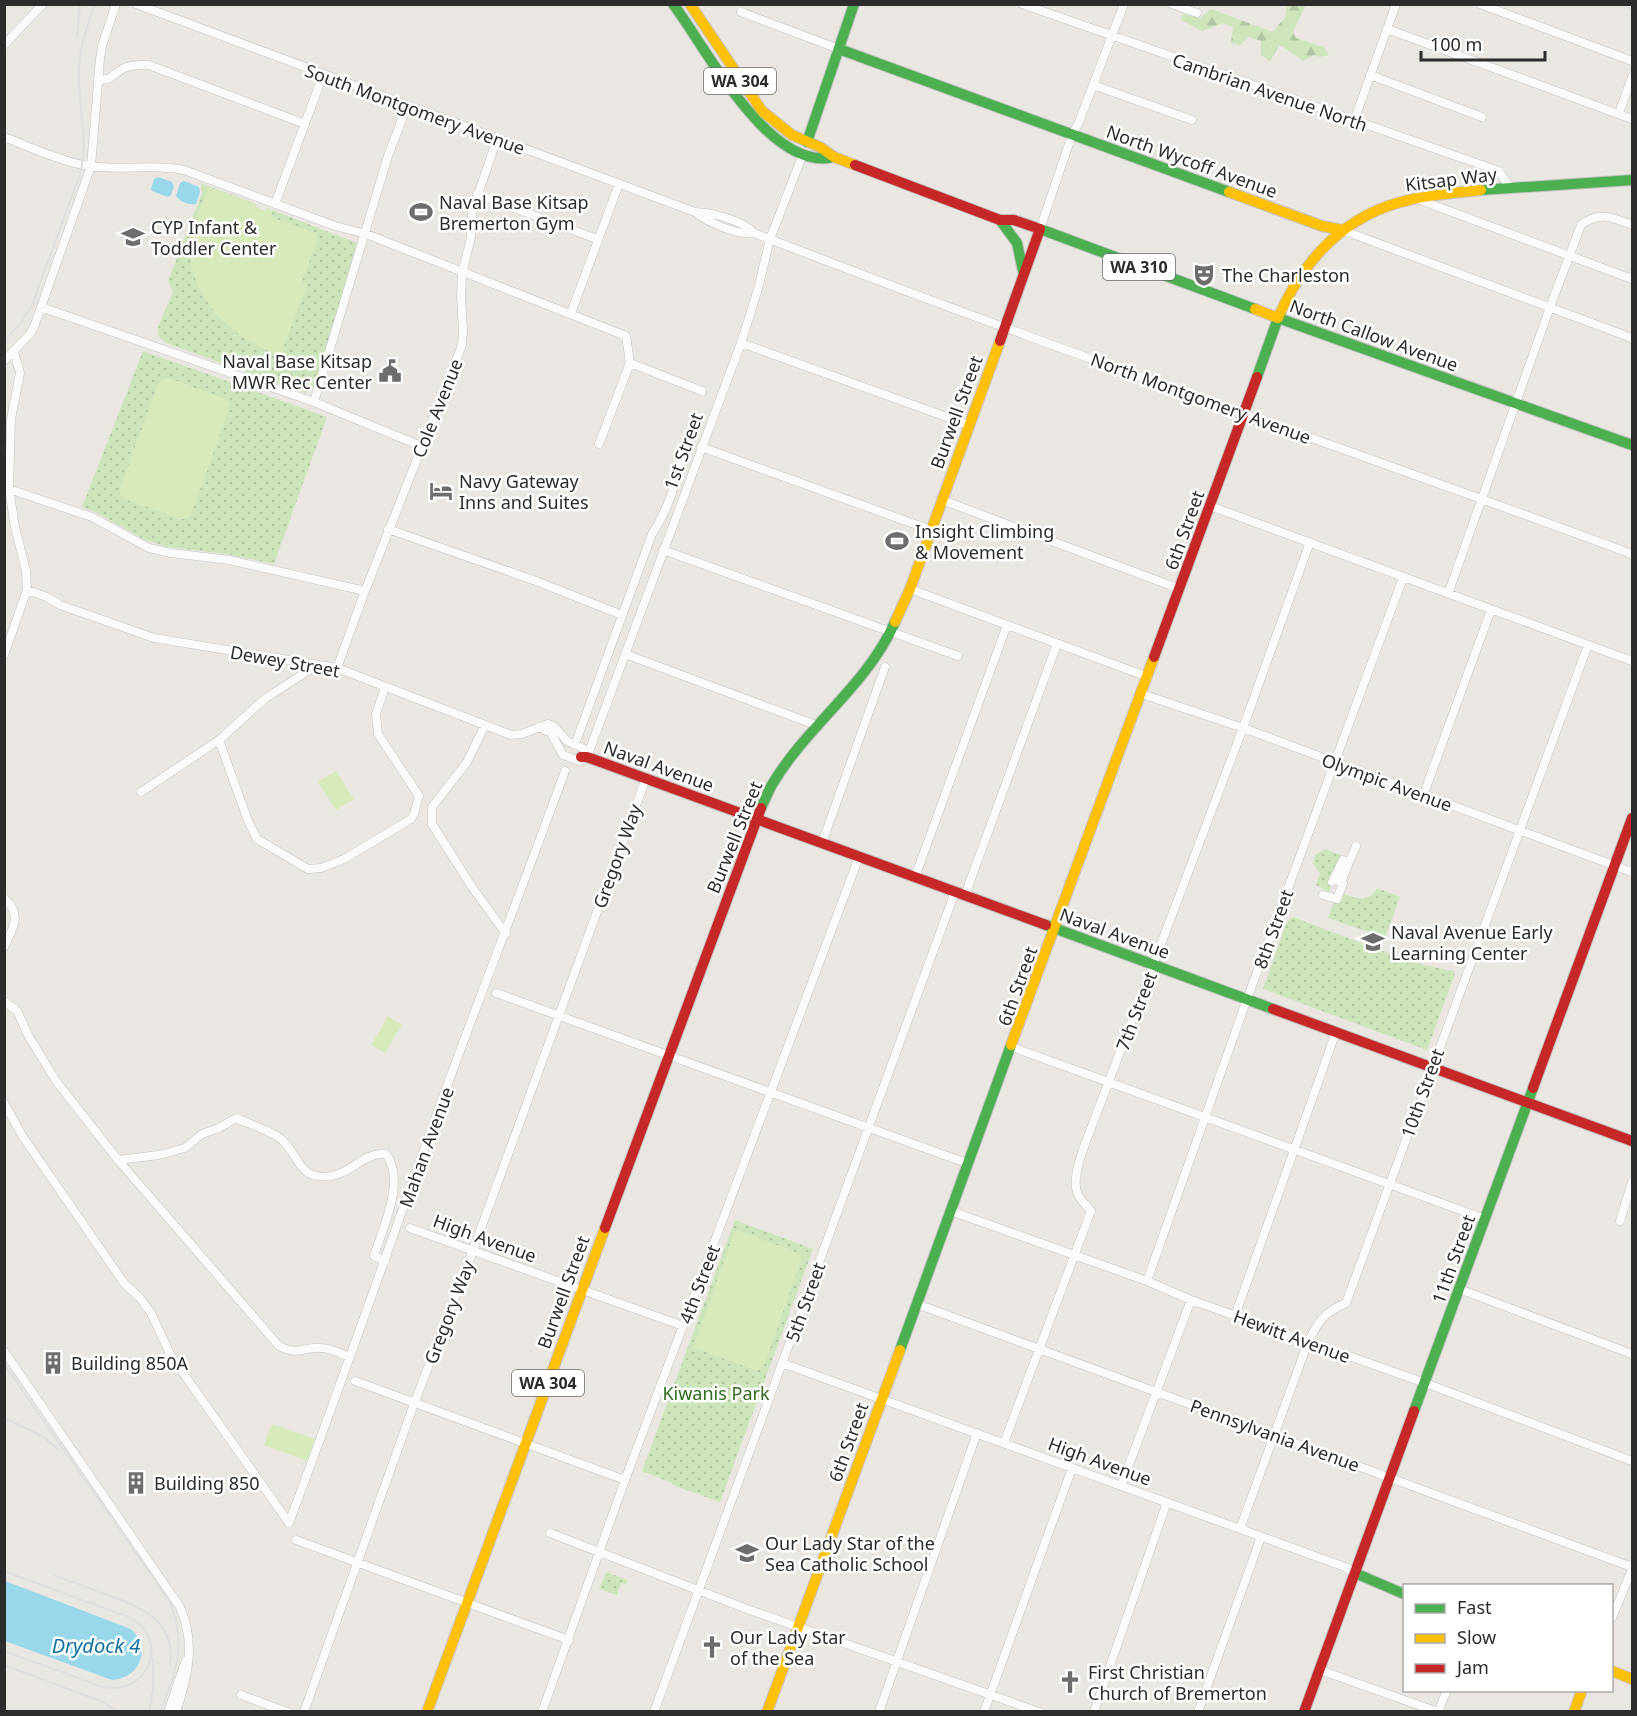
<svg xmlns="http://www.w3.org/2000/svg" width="1637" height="1716" viewBox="0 0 1637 1716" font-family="'Noto Sans',sans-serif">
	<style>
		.green { fill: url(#green-dots) }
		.forest { fill: url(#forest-firs) }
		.pitch { fill: #d8e9ba }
		.water { fill: #98d8ea }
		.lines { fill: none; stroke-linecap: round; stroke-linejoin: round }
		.street-casing { stroke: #c3c3c3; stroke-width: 9 }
		.fast-casing { stroke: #c3c3c3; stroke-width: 12 }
		.slow-casing { stroke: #c3c3c3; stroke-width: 12 }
		.jam-casing { stroke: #c3c3c3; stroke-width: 12 }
		.street { stroke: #fcfbfb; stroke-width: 8 }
		.fast { stroke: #4caf50; stroke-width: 10 }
		.slow { stroke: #ffc107; stroke-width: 10 }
		.jam { stroke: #c62828; stroke-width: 10 }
		.rail { stroke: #dfdedf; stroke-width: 2 }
		.labels { text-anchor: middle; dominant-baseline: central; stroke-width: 5; stroke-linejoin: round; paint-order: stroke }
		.shield { fill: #fff; stroke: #6b6b6b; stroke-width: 1.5 }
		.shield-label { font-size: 16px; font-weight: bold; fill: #2c2c2c }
		.street-label { font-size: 18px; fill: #2c2c2c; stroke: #fff }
		.poi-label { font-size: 18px; fill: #2c2c2c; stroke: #fff; text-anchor: start }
		.park-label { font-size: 18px; fill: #2f6a1c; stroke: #fff }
		.water-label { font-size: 20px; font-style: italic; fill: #10719d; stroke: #fff }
	</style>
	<defs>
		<pattern id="green-dots" width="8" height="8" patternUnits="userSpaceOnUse" patternTransform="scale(1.5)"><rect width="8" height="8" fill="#cee5bc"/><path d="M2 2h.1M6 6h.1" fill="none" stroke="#b1c5a2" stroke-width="1.8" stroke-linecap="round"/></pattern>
		<pattern id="forest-firs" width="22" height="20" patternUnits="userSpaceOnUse" patternTransform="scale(1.5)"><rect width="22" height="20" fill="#cee5bc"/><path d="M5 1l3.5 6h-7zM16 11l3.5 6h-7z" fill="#b1c5a2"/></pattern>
	</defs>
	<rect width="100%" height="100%" fill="#eae7e2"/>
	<!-- green -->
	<path class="green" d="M201 183 256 204 255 207 265 211 267 208 357 243 317 382 311 391 304 393 166 343 158 335V327L173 292 168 281 202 193Z
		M143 351 327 417 274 564 226 554 167 547 145 540 101 515 82 507Z
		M1325 849 1343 856 1329 892 1316 885 1320 874 1313 863 1315 855Z
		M1377 888 1400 897 1385 938 1328 918 1335 899 1341 893C1355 898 1368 904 1377 888Z
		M1293 917 1412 962 1452 971 1455 974 1427 1050 1263 989 1287 921Z
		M735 1220 813 1249 720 1502 672 1485V1483L642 1471Z
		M606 1572 628 1580 626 1585 621 1583 617 1595 599 1589Z"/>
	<!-- forest -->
	<path class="forest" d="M1287 5H1306L1293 32 1296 38 1324 47 1329 55 1320 57 1314 55 1303 61 1282 46 1278 47 1270 61 1261 55V41L1249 37 1240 45 1231 43 1233 27 1223 23 1202 31 1181 20 1183 14 1200 18 1211 9 1273 32 1285 17Z"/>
	<!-- pitch -->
	<path class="pitch" d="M209 187 256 204 255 207 265 211 267 208 273 211 271 217 315 233 318 239 301 283 307 285 281 354C272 353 263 348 255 344 218 326 185 283 190 239 192 224 203 202 209 187Z
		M169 378 223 398 229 403V409L191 515 186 519H180L125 499 120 494V488L158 384 162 379Z
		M336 771 354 799 336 810 318 782Z
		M388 1016 402 1025 385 1053 371 1045Z
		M738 1230 803 1255 764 1366 757 1371 696 1348 694 1345 734 1233Z
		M272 1424 315 1439 307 1461 264 1445Z"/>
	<!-- water -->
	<path class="water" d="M158 177 172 182 174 186 171 195 168 197 152 191 151 189 154 179Z
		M184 181 199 187 200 192 196 204C189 205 180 202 176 196L180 183Z
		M5 1581 131 1629C151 1648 141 1678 112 1680L5 1641Z"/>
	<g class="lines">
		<!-- street casing -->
		<g class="street-casing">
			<path id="street" d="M136 4 695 212C710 212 744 221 754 233 1044 346 1340 446 1632 554
				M1022 4 1499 171 1510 188
				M1172 4 1197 13
				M1480 4 1632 61
				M1631 4 1632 5
				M741 12 839 49
				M1387 29 1632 119
				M4 45 43 4
				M1370 75 1482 117
				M98 80C113 80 113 74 124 68 132 64 141 65 149 65L305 124
				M1093 85 1192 120
				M1619 113 1632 77
				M1354 121 1396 4
				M4 137C30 147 57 160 83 165 116 172 151 163 184 170L335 226 366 234 626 336 630 363 702 391
				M477 194 597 239
				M1417 199 1632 279
				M275 204 323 75
				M695 212C707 222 738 236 754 233
				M1040 229 1072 135 1079 122 1124 4
				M1342 230 1632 338
				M41 307 314 402 421 446
				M571 313 619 184
				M741 343 969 425
				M4 361 30 334 34 327 91 166 100 59 102 46 116 4
				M314 402 388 156 407 106
				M599 444 630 363
				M701 447 931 530
				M9 489 92 517 149 548 171 553 229 560 365 591
				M942 500 1180 589
				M1210 506 1632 661
				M388 529 536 581 622 615
				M663 550 958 656
				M910 589 1148 677
				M27 590 47 597 60 605 154 638 337 668 511 735 522 734 548 724 555 727 567 741 584 749
				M1448 594 1550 307 1581 225C1600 211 1612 217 1632 225
				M625 654 816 725
				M4 655 27 590 26 571 15 527 9 489 11 419 20 373 14 352
				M337 668 365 591 462 345 463 331 461 296 462 274 471 237 472 212 497 139
				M1142 694 1243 728 1632 872
				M485 725 467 762 432 807V824L472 887 506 934
				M539 727 551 733 563 755 580 761
				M577 739 652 534C669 509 678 478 684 448
				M219 740 248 821 257 839 308 869 321 868 344 859 411 819 414 814 419 796 378 734 376 714 385 687
				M587 757 741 343 758 289 770 239 803 154
				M141 792 219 740 266 698 317 665
				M1423 796 1491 610
				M822 843 885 667
				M915 877 1007 625
				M1338 881 1341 882 1349 862
				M1332 882 1343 860 1349 862 1356 846
				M965 895 1057 644
				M1323 895 1337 899 1343 883 1341 882
				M4 898C23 915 13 928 4 947
				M496 993 969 1164
				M4 1001 17 1011 28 1035 56 1081 118 1160 279 1346C301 1357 303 1346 321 1348 331 1348 341 1354 350 1357
				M1012 1047 1485 1219
				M4 1103 23 1137 124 1283 140 1298 151 1313 171 1356 289 1523C341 1385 389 1246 439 1108 480 995 524 884 565 771
				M118 1160 159 1155 185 1148 202 1134 219 1128 236 1118C247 1123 274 1132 282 1140 300 1156 298 1181 331 1176 352 1173 364 1152 386 1154 406 1181 383 1227 374 1256L385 1261
				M951 1211 1147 1281 1191 1300 1425 1383 1632 1461
				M1620 1221 1632 1182
				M410 1228 683 1326
				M1147 1281 1247 999 1403 578
				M1459 1289 1632 1354
				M917 1304 1632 1567
				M1235 1316 1336 1032
				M4 1351 180 1607C196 1643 188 1676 176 1712
				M782 1363 1345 1567 1355 1573
				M355 1381 625 1480
				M1004 1443 1091 1211C1086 1205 1079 1199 1077 1192 1071 1174 1087 1140 1093 1123L1243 728 1310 542
				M1121 1486 1191 1300
				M1240 1529 1308 1342C1319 1321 1323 1313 1346 1303L1588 645
				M550 1533 747 1609 1039 1712
				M296 1540 569 1640
				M1612 1618 1632 1569
				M1320 1670 1438 1712
				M241 1695 287 1712
				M168 1712 186 1660
				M304 1712 414 1404 473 1250 646 778
				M542 1712 625 1480 859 857
				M654 1712 955 892
				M879 1712 977 1433
				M984 1712 1072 1468
				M1094 1712 1167 1502
				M1198 1712 1261 1537
				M1438 1712 1447 1690"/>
		</g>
		<!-- fast casing -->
		<g class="fast-casing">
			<path id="fast" d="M673 4C706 47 769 173 834 157
				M839 49 1229 192
				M807 142 854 4
				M1481 190 1632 180
				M1000 220 1017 243 1023 271
				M1040 229 1255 309
				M1257 377 1278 318 1632 445
				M761 808C765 800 768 791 773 783 808 725 868 684 895 622
				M1046 925 1273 1009
				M900 1350 1011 1045
				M1414 1411 1533 1088
				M1355 1573 1404 1594"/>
		</g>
		<!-- slow casing -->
		<g class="slow-casing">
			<path id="slow" d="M690 4 762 111 792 135 820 147 834 157 855 165
				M1229 192 1322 226 1342 230
				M1255 309 1278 318C1303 260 1345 214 1409 200 1432 194 1457 193 1481 190
				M895 622 910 589 1000 341
				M1011 1045 1154 657
				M1612 1671 1632 1679
				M427 1712 605 1228
				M767 1712 900 1350
				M1574 1712 1582 1690"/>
		</g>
		<!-- jam casing -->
		<g class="jam-casing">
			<path id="jam" d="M855 165 1000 220H1014L1040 229 1000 341
				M1154 657 1257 377
				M581 757H587L1046 925
				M1273 1009 1632 1141
				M1533 1088 1632 818
				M605 1228 761 808
				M1304 1712 1414 1411"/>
		</g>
		<!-- street -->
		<use href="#street" class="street"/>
		<!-- fast -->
		<use href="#fast" class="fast"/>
		<!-- slow -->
		<use href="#slow" class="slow"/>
		<!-- jam -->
		<use href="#jam" class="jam"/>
		<!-- rail -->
		<path class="rail" d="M77 37 80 4
			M4 341 20 324 32 305 80 174C89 140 78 107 79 72 79 48 87 27 95 4
			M4 1364 170 1602C187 1644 176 1671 160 1712
			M4 1418 44 1437 58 1450
			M4 1571 131 1618C172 1642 146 1699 100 1686L4 1651
			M53 1575C70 1581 88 1588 105 1594 140 1607 176 1619 170 1665
			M4 1665 103 1702 119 1712
			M149 1712 153 1690V1659"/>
	</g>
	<!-- icons -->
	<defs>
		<g id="stadium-bare" transform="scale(1.8)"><path d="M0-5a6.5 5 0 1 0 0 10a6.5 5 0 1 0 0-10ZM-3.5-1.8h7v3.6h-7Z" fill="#6e6d6c" stroke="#fff" stroke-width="2.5" paint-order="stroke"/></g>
		<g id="school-bare" transform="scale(1.8)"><path d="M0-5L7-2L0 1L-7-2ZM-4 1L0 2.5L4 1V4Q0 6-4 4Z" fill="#6e6d6c" stroke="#fff" stroke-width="2.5" paint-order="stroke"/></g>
		<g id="theatre-bare" transform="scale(1.8)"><path d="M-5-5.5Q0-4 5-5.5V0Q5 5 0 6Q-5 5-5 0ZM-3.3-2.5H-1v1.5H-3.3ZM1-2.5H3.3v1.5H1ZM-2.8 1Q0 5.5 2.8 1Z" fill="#6e6d6c" stroke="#fff" stroke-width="2.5" paint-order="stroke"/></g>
		<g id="civic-bare" transform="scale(1.8)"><path d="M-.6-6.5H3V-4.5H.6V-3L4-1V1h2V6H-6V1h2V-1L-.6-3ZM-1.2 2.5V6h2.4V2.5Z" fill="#6e6d6c" stroke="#fff" stroke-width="2.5" paint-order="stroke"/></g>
		<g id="hotel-bare" transform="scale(1.8)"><path d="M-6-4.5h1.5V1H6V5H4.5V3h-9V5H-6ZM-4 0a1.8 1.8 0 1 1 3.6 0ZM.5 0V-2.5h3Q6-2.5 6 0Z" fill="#6e6d6c" stroke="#fff" stroke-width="2.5" paint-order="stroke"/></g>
		<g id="building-bare" transform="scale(1.8)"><path d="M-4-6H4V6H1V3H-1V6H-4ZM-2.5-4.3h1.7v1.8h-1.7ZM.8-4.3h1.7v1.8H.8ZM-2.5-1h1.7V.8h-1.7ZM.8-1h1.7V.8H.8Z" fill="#6e6d6c" stroke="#fff" stroke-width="2.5" paint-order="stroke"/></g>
		<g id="church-bare" transform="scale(1.8)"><path d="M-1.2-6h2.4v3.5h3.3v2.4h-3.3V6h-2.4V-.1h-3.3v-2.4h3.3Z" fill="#6e6d6c" stroke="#fff" stroke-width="2.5" paint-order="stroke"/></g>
	</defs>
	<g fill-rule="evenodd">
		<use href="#stadium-bare" x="421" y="212"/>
		<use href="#school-bare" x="133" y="237"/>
		<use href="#theatre-bare" x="1204" y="275"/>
		<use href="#civic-bare" x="390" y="371"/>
		<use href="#hotel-bare" x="441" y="491"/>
		<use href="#stadium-bare" x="897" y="541"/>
		<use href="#school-bare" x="1373" y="942"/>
		<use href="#building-bare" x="53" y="1363"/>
		<use href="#building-bare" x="136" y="1483"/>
		<use href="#school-bare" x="747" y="1553"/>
		<use href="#church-bare" x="712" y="1647"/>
		<use href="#church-bare" x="1070" y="1682"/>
	</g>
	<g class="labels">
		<!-- shield labels -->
		<g class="shield">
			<rect x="704" y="68" width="72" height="26" rx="4.5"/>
			<rect x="1103" y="254" width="72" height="26" rx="4.5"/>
			<rect x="512" y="1370" width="72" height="26" rx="4.5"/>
		</g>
		<g class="shield-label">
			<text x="740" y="81">WA 304</text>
			<text x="1139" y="267">WA 310</text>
			<text x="548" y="1383">WA 304</text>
		</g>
		<!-- street labels -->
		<g class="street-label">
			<text transform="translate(1270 92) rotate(19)">Cambrian Avenue North</text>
			<text transform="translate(415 109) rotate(20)">South Montgomery Avenue</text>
			<text transform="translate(1192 161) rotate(20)">North Wycoff Avenue</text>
			<text transform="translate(1451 179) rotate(-7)">Kitsap Way</text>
			<text transform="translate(1374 335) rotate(20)">North Callow Avenue</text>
			<text transform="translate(1201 398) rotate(20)">North Montgomery Avenue</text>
			<text transform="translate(437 408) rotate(-68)">Cole Avenue</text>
			<text transform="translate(956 412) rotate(-70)">Burwell Street</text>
			<text transform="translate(683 451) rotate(-70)">1st Street</text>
			<text transform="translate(1184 530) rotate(-70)">6th Street</text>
			<text transform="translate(285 661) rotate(10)">Dewey Street</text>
			<text transform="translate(659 766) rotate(20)">Naval Avenue</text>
			<text transform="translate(1387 782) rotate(20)">Olympic Avenue</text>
			<text transform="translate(734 837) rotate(-68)">Burwell Street</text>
			<text transform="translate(617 856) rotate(-70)">Gregory Way</text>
			<text transform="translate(1273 929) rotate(-70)">8th Street</text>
			<text transform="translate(1115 933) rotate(20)">Naval Avenue</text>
			<text transform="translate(1017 986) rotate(-70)">6th Street</text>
			<text transform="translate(1136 1011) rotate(-69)">7th Street</text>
			<text transform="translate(1422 1093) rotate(-70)">10th Street</text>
			<text transform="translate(426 1147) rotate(-70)">Mahan Avenue</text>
			<text transform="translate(485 1238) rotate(20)">High Avenue</text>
			<text transform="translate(1453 1259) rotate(-70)">11th Street</text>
			<text transform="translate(699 1284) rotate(-69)">4th Street</text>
			<text transform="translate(563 1292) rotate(-70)">Burwell Street</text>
			<text transform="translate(805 1302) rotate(-70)">5th Street</text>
			<text transform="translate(449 1312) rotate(-69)">Gregory Way</text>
			<text transform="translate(1292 1336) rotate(20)">Hewitt Avenue</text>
			<text transform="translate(1275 1435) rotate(20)">Pennsylvania Avenue</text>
			<text transform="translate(848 1442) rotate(-70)">6th Street</text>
			<text transform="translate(1100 1461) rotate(20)">High Avenue</text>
		</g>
		<!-- poi labels -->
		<g class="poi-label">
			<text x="439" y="202">Naval Base Kitsap<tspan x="439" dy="21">Bremerton Gym</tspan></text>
			<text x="151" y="227">CYP Infant &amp;<tspan x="151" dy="21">Toddler Center</tspan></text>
			<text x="1222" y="275">The Charleston</text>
			<text x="372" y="361" text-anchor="end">Naval Base Kitsap<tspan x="372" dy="21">MWR Rec Center</tspan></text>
			<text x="459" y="481">Navy Gateway<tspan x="459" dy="21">Inns and Suites</tspan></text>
			<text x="915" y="531">Insight Climbing<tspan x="915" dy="21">&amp; Movement</tspan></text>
			<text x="1391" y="932">Naval Avenue Early<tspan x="1391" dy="21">Learning Center</tspan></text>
			<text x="71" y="1363">Building 850A</text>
			<text x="154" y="1483">Building 850</text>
			<text x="765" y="1543">Our Lady Star of the<tspan x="765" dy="21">Sea Catholic School</tspan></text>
			<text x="730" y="1637">Our Lady Star<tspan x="730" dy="21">of the Sea</tspan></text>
			<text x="1088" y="1672">First Christian<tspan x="1088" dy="21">Church of Bremerton</tspan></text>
		</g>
		<!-- park labels -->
		<g class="park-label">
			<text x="716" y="1393">Kiwanis Park</text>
		</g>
		<!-- water labels -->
		<g class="water-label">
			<text x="96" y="1645">Drydock 4</text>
		</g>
	</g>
	<!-- border -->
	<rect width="1637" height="1716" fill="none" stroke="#2c2c2c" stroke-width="12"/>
	<!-- legend -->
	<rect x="1403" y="1584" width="210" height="108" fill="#ffffff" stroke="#ababab" stroke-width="1.5"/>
	<rect x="1415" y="1604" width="30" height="9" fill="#4caf50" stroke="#ababab" stroke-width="1.5"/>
	<text x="1457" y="1614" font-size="18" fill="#2c2c2c">Fast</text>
	<rect x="1415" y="1634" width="30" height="9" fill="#ffc107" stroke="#ababab" stroke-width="1.5"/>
	<text x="1457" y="1644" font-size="18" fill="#2c2c2c">Slow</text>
	<rect x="1415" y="1664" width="30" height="9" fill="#c62828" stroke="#ababab" stroke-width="1.5"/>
	<text x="1457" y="1674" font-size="18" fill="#2c2c2c">Jam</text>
	<!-- scale -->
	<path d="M1421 51v9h124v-9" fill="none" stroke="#2c2c2c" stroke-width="3"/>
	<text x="1430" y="51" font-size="18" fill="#2c2c2c" stroke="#ffffff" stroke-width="4.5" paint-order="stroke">100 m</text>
</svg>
